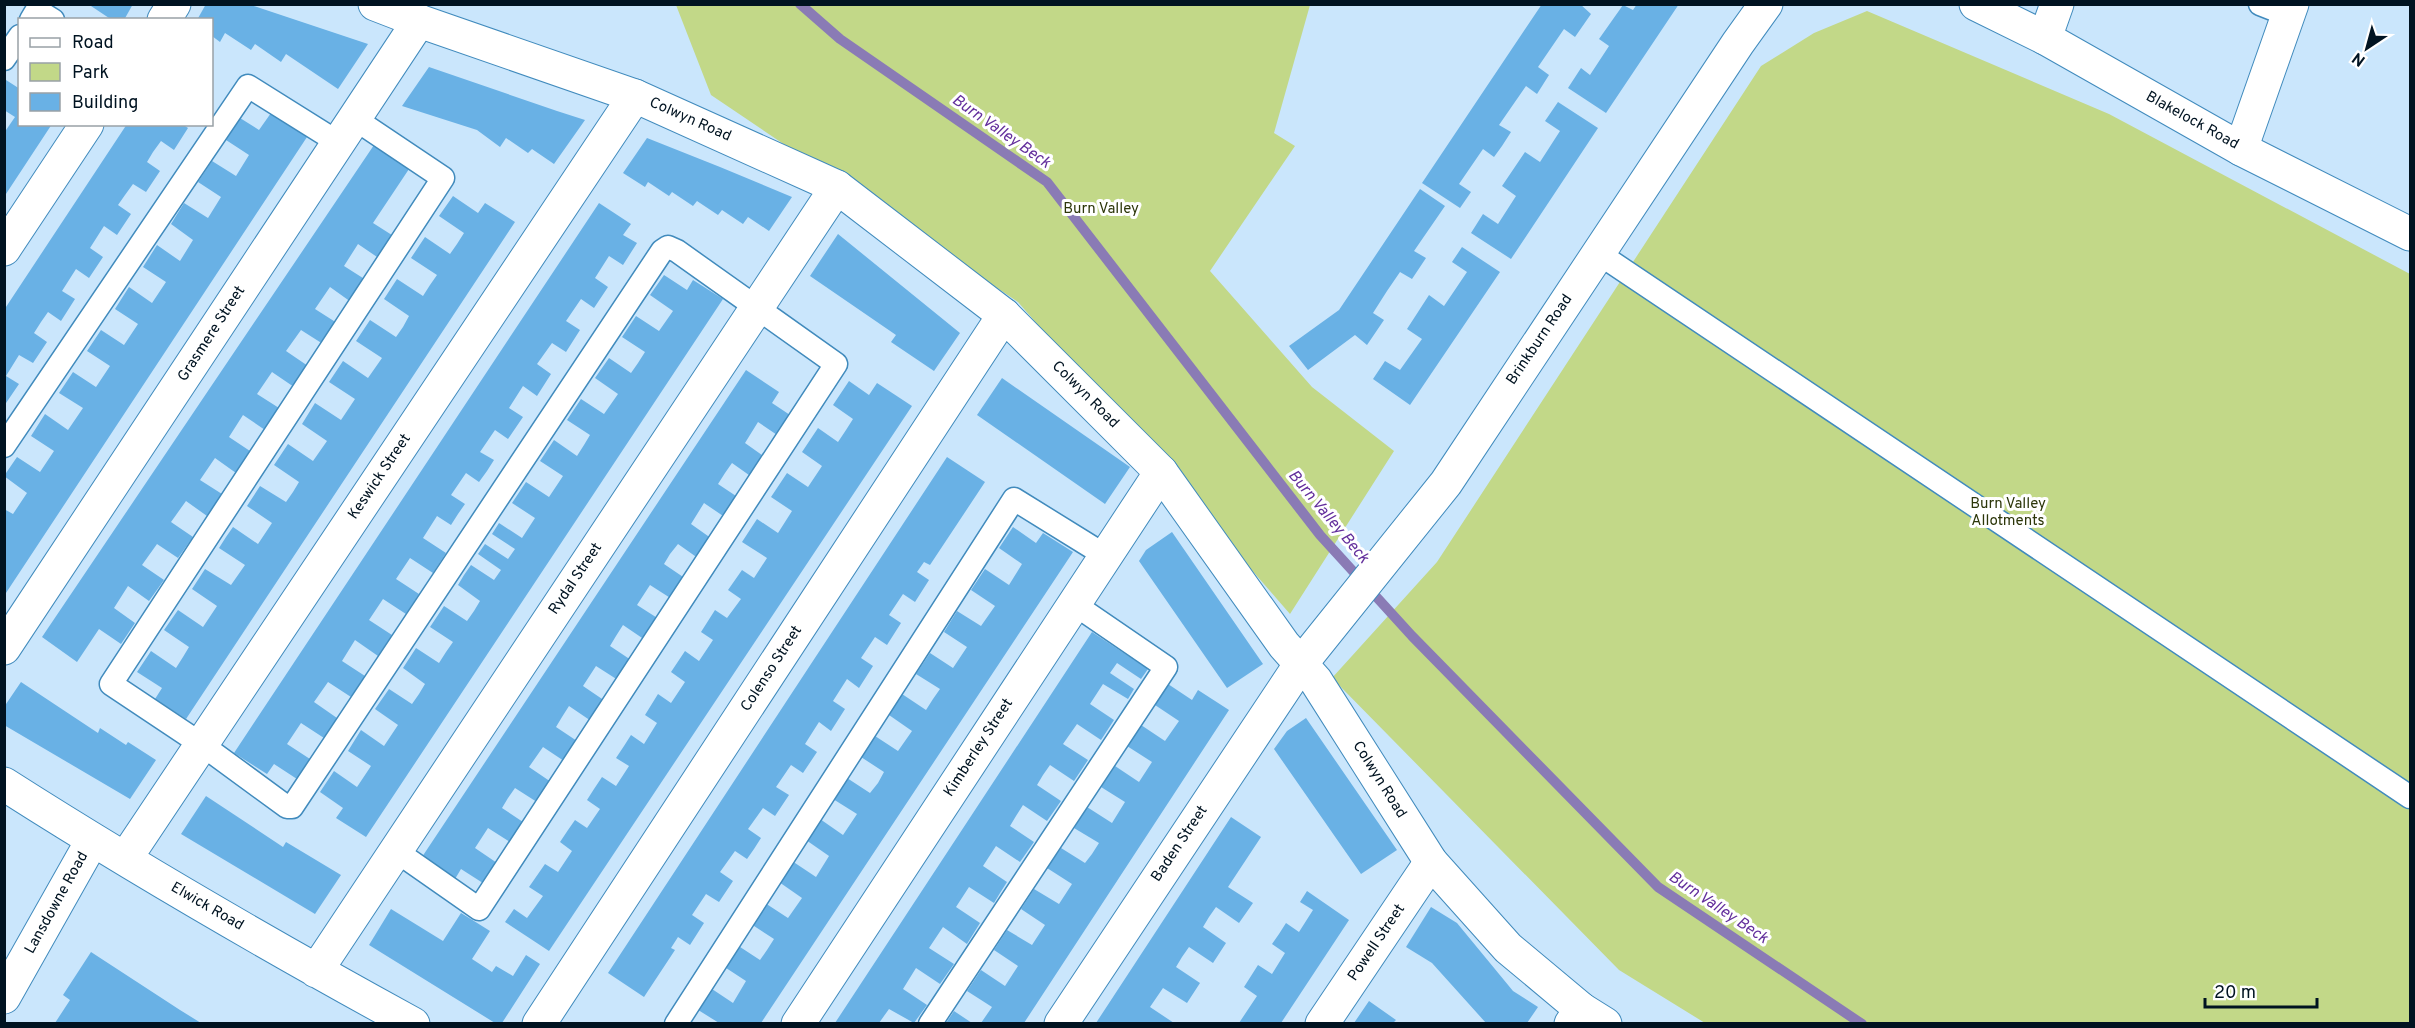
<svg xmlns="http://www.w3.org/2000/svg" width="2415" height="1028" viewBox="0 0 2415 1028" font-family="Overpass,sans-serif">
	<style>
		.green { fill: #c2d888 }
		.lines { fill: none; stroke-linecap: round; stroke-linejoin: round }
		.stream { stroke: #8a7bb5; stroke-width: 10 }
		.building { fill: #69b1e5 }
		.service-casing { stroke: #418bbd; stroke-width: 25 }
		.pedestrian-casing { stroke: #418bbd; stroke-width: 35 }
		.minor-casing { stroke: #418bbd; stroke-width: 35 }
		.tertiary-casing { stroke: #418bbd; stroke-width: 35 }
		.service { stroke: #fff; stroke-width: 22 }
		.pedestrian { stroke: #fff; stroke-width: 33 }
		.minor { stroke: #fff; stroke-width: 33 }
		.tertiary { stroke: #fff; stroke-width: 33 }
		.labels { text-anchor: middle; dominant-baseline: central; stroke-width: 6; stroke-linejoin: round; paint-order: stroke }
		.street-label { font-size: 15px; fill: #001321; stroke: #fff }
		.park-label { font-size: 15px; fill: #2c3609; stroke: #fff }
		.water-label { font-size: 16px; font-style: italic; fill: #632f9c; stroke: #fff }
	</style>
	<rect width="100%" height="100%" fill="#cae6fc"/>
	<!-- green -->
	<path class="green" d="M676 5H1310L1274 133 1295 146 1210 271 1312 387 1394 451 1290 614 1018 302 711 95Z
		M1867 11 2109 114 2410 274V1023H1705L1619 970 1332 678 1437 562 1761 66 1814 33Z"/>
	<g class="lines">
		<!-- stream -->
		<path class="stream" d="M800 4 840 39 1047 182 1320 535 1412 636 1658 887 1862 1024"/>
	</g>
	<!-- building -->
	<path class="building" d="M88 4H133L124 20H112Z
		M206 4H248L368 44 338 89 286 54 281 62 255 44 251 50 225 33 220 42 212 36V20H197Z
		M1542 4H1580L1591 14 1575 37 1564 29 1538 67 1549 75 1537 94 1526 86 1499 125 1511 132 1502 146 1494 157 1483 149 1459 184 1471 192 1460 208 1422 183Z
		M1637 4H1679L1606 113 1568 88 1581 68 1590 75 1609 46 1599 39 1623 5 1633 10Z
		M429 67 557 111 585 120 554 164 532 149 528 153 506 138 500 147 477 130 402 106Z
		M6 80 20 89V124H52L4 197V133L15 117 4 110Z
		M1558 102 1598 128 1511 259 1471 233 1483 214 1498 224 1516 196 1502 186 1525 152 1540 162 1560 131 1545 121Z
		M271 113 307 137 4 596V509L13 514 27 493 4 476 17 457 40 472 54 451 31 436 45 414 68 430 83 408 59 393 73 372 96 387 110 366 87 351 101 330 124 345 138 324 115 309 129 287 152 303 166 282 143 267 157 245 180 261 193 240 171 224 184 203 208 218 221 197 198 182 212 161 236 176 249 155 226 140 240 118 259 130Z
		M127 124H182L188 128 174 150 161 141 153 152 147 162 160 171 146 192 133 184 125 195 118 205 131 214 117 235 104 226 90 248 103 257 89 278 76 269 62 291 75 299 61 321 48 312 41 322 34 333 47 342 33 363 19 355 6 376 19 384 4 406V310Z
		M647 138 720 167 792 197 769 231 748 217 743 224 722 210 718 215 697 201 693 206 672 192 669 196 648 182 645 187 623 173Z
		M374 145 409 169 373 223 395 237 380 259 358 244 344 266 366 280 351 302 330 287 315 309 337 323 323 344 301 330 286 351 308 366 294 387 272 372 257 394 279 408 265 430 243 415 229 437 250 451 236 473 215 458 200 480 222 494 207 516 186 501 171 522 193 537 178 558 157 544 142 565 164 580 149 601 128 586 114 608 135 623 121 644 99 629 77 662 42 637Z
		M1420 189 1445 206 1414 251 1426 258 1412 279 1400 272 1387 291 1373 313 1384 320 1367 345 1355 335 1308 370 1289 346 1339 310Z
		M453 196 478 213 485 203 515 222 186 719 155 699 162 688 137 672 151 651 176 668 183 657 189 647 164 630 178 610 203 627 217 606 192 589 205 569 231 585 245 565 219 548 226 537 233 527 258 544 272 523 247 506 260 486 286 502 293 492 299 482 274 465 288 444 313 461 327 441 302 424 315 403 341 420 355 399 329 382 343 361 368 378 382 358 356 341 370 320 396 337 403 327 409 316 384 299 397 279 423 296 430 285 437 275 411 258 425 237 450 254 457 244 464 233 439 216Z
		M599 203 631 224 623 235 637 243 623 265 609 256 595 278 608 287 594 308 581 299 566 321 580 330 566 352 552 343 537 364 551 374 537 396 523 386 509 408 523 417 508 439 495 430 480 452 494 460 487 471 479 482 466 473 451 495 465 504 458 514 451 525 437 516 423 538 446 553 433 573 410 558 396 579 419 594 406 614 383 599 369 620 392 635 378 656 355 640 342 661 365 676 351 697 328 682 314 702 337 718 324 738 301 723 287 744 310 759 297 779 274 764 267 774 234 753Z
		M838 234 960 333 934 371 891 342 896 335 810 276Z
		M1462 247 1500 272 1410 405 1373 379 1385 361 1400 370 1422 339 1407 329 1429 295 1444 306 1467 272 1452 262Z
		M664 275 687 290 693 280 723 299 366 837 336 818 343 808 320 792 334 771 357 787 371 766 348 751 361 730 384 746 398 725 375 709 389 689 412 704 419 694 425 684 403 668 416 648 439 663 446 652 453 642 430 627 444 606 467 621 474 611 480 601 458 585 464 575 471 565 494 580 501 570 478 554 485 544 508 559 515 549 492 534 499 523 522 538 535 518 512 503 526 482 549 497 563 476 540 461 554 440 577 456 584 445 590 435 567 420 581 399 604 414 618 394 595 378 609 358 631 373 638 363 645 352 622 337 636 316 659 331 673 311 650 295Z
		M746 370 779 392 772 403 796 419 783 439 758 422 745 443 769 460 756 480 732 463 725 473 718 484 742 500 729 520 704 503 691 524 715 541 702 561 678 544 670 554 664 564 689 581 675 601 650 585 637 605 662 621 648 642 623 625 616 636 610 646 634 662 621 682 596 666 583 686 608 703 594 723 569 706 562 717 556 727 580 743 567 763 543 747 529 767 554 784 540 804 515 788 508 798 502 808 526 824 513 844 488 828 475 848 500 865 486 885 461 869 455 879 422 857Z
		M1002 378 1130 467 1105 504 977 415Z
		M849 381 869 395 877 383 912 406 549 951 505 922 514 909 527 918 543 896 529 887 545 864 558 872 572 851 560 842 568 830 575 820 587 828 600 809 587 800 594 789 602 777 616 786 629 766 616 758 624 746 631 735 644 744 657 723 645 715 658 694 671 703 685 682 671 672 685 651 699 661 713 640 701 632 715 610 727 618 741 599 728 590 742 570 754 578 767 558 742 542 757 519 778 533 792 511 771 497 787 473 808 487 822 466 802 452 818 428 838 442 846 430 853 419 833 405Z
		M947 457 985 482 930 565 924 562 917 572 929 580 915 602 903 594 889 615 901 623 887 645 875 637 861 658 873 666 859 688 847 679 833 701 845 709 831 731 819 722 805 744 817 752 803 773 791 765 776 787 789 795 775 816 763 808 748 829 761 838 754 849 747 859 735 851 720 872 733 881 719 902 706 894 692 915 704 923 690 945 678 937 671 948 675 950 644 997 608 973Z
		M1013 527 1036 543 1043 533 1073 552 761 1023H719L695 1008 709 987 733 1003 746 981 723 966 737 945 760 960 767 950 774 939 751 924 765 903 788 918 802 898 779 882 792 861 816 877 829 856 806 840 820 819 843 835 857 814 833 799 847 778 870 793 878 783 884 772 861 757 875 736 898 751 912 731 889 715 902 694 926 710 933 699 940 689 916 674 930 653 953 668 967 647 944 632 957 611 981 626 995 606 971 590 985 569 1009 585 1022 564 999 548Z
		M1172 532 1263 664 1227 688 1139 561 1146 550Z
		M1092 632 1148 669 1141 679 1117 663 1110 673 1134 689 1128 699 1103 684 1090 704 1114 720 1101 740 1077 724 1063 744 1088 760 1074 781 1050 765 1043 775 1037 785 1061 801 1047 821 1023 805 1016 816 1010 826 1034 842 1020 862 996 846 983 866 1007 882 1000 893 994 903 969 887 956 907 980 923 967 944 943 927 929 948 954 964 940 984 916 968 903 989 927 1005 914 1023 889 1009 879 1023H835Z
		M21 682 98 733 100 728 126 745 128 742 156 760 130 799 4 725V707Z
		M1168 684 1192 700 1198 690 1229 710 1024 1023H981L992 1007 967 991 981 970 1005 986 1018 966 994 950 1007 930 1032 945 1045 925 1021 909 1034 889 1059 904 1072 884 1047 868 1061 848 1085 863 1092 854 1099 843 1074 828 1087 807 1112 823 1125 802 1101 787 1115 766 1139 782 1152 762 1127 746 1141 725 1165 741 1179 721 1155 705Z
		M1306 718 1397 850 1361 874 1274 749 1287 731Z
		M206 796 283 847 286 842 341 875 315 914 181 834Z
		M1231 817 1261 837 1228 887 1253 903 1239 923 1216 907 1209 917 1203 927 1226 943 1213 963 1189 947 1182 957 1176 967 1200 983 1187 1003 1163 988 1150 1007 1174 1023H1096Z
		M1307 891 1349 920 1281 1023H1239L1257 996 1244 987 1258 965 1272 974 1285 953 1272 944 1279 934 1286 923 1299 932 1313 910 1300 902Z
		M1431 907 1457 923 1513 991 1538 1007 1527 1023H1486L1432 963 1406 947Z
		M391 909 443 941 461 913 474 921 490 931 472 959 492 972 496 966 513 976 526 955 540 964 502 1023H495L369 945Z
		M91 952 180 1010 201 1023H55L70 1000 63 995Z
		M1369 1001 1396 1020 1393 1023H1354Z
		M954 1011 972 1023H946Z"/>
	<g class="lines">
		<!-- service casing -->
		<g class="service-casing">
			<path id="service" d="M2260 4 2288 15
				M31 20 37 10 53 20
				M4 59 20 36
				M355 119 443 178 111 684 201 744 287 807H292L662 251 668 247 677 251 836 364 479 909 396 851
				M1598 253 2410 797
				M4 446 248 86 339 143
				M676 1024 1014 499 1106 556
				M930 1024 1166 667 1074 604"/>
		</g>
		<!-- pedestrian casing -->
		<g class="pedestrian-casing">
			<path id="pedestrian" d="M419 21 635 96 815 177 837 187 1004 315
				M1161 472 1284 645 1316 681 1431 862 1508 948 1581 1009 1605 1024"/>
		</g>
		<!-- minor casing -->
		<g class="minor-casing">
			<path id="minor" d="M164 20 174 4
				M2045 38 2057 4
				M2241 149 2292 4
				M4 249 87 124
				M4 648 419 21 375 4
				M4 784C137 869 274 948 413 1024
				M125 859 635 96
				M316 971 837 187
				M4 997 92 841
				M539 1024 1004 315 1161 472 798 1024
				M1061 1024 1300 665 1446 483 1738 43 1766 4
				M1322 1024 1431 862
				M1571 1024 1581 1009"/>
		</g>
		<!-- tertiary casing -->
		<g class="tertiary-casing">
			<path id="tertiary" d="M1976 4 2045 38 2241 149 2410 234"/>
		</g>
		<!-- service -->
		<use href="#service" class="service"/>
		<!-- pedestrian -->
		<use href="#pedestrian" class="pedestrian"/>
		<!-- minor -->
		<use href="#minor" class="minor"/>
		<!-- tertiary -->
		<use href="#tertiary" class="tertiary"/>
	</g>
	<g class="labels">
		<!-- street labels -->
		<g class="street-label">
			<text transform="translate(690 120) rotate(24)">Colwyn Road</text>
			<text transform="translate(2192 121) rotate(29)">Blakelock Road</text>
			<text transform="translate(212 334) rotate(-57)">Grasmere Street</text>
			<text transform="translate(1540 340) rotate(-56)">Brinkburn Road</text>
			<text transform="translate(1085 395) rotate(45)">Colwyn Road</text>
			<text transform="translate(380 477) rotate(-56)">Keswick Street</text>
			<text transform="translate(576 579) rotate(-56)">Rydal Street</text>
			<text transform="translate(772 669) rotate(-57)">Colenso Street</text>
			<text transform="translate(979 748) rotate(-57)">Kimberley Street</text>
			<text transform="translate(1379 780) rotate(58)">Colwyn Road</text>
			<text transform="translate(1180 844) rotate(-56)">Baden Street</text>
			<text transform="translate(57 903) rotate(-61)">Lansdowne Road</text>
			<text transform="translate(207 907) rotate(30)">Elwick Road</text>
			<text transform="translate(1377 943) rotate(-56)">Powell Street</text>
		</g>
		<!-- park labels -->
		<g class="park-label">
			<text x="1101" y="209">Burn Valley</text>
			<text x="2008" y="504">Burn Valley<tspan x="2008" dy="17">Allotments</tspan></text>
		</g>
		<!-- water labels -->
		<g class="water-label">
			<text transform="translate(1001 132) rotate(35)">Burn Valley Beck</text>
			<text transform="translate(1328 517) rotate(50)">Burn Valley Beck</text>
			<text transform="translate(1718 908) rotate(34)">Burn Valley Beck</text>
		</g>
	</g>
	<!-- border -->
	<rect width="2415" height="1028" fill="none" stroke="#001321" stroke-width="12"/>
	<!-- legend -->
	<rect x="18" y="18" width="195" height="108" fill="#ffffff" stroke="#99a1a6" stroke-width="1.5"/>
	<rect x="30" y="38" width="30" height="9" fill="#ffffff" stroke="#99a1a6" stroke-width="1.5"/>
	<text x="72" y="48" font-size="18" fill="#001321">Road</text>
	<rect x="30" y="63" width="30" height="18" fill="#c2d888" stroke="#99a1a6" stroke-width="1.5"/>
	<text x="72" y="78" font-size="18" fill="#001321">Park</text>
	<rect x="30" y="93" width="30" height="18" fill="#69b1e5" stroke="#99a1a6" stroke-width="1.5"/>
	<text x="72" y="108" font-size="18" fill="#001321">Building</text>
	<!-- north arrow -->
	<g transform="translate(2367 48) rotate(216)" stroke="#ffffff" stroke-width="4.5" paint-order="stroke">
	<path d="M0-4.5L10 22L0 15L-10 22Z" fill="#001321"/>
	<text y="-9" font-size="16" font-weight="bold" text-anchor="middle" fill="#001321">N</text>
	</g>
	<!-- scale -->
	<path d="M2205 998v9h112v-9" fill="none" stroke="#001321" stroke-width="3"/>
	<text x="2214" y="998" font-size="18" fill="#001321" stroke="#ffffff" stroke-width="4.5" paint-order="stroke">20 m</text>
</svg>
